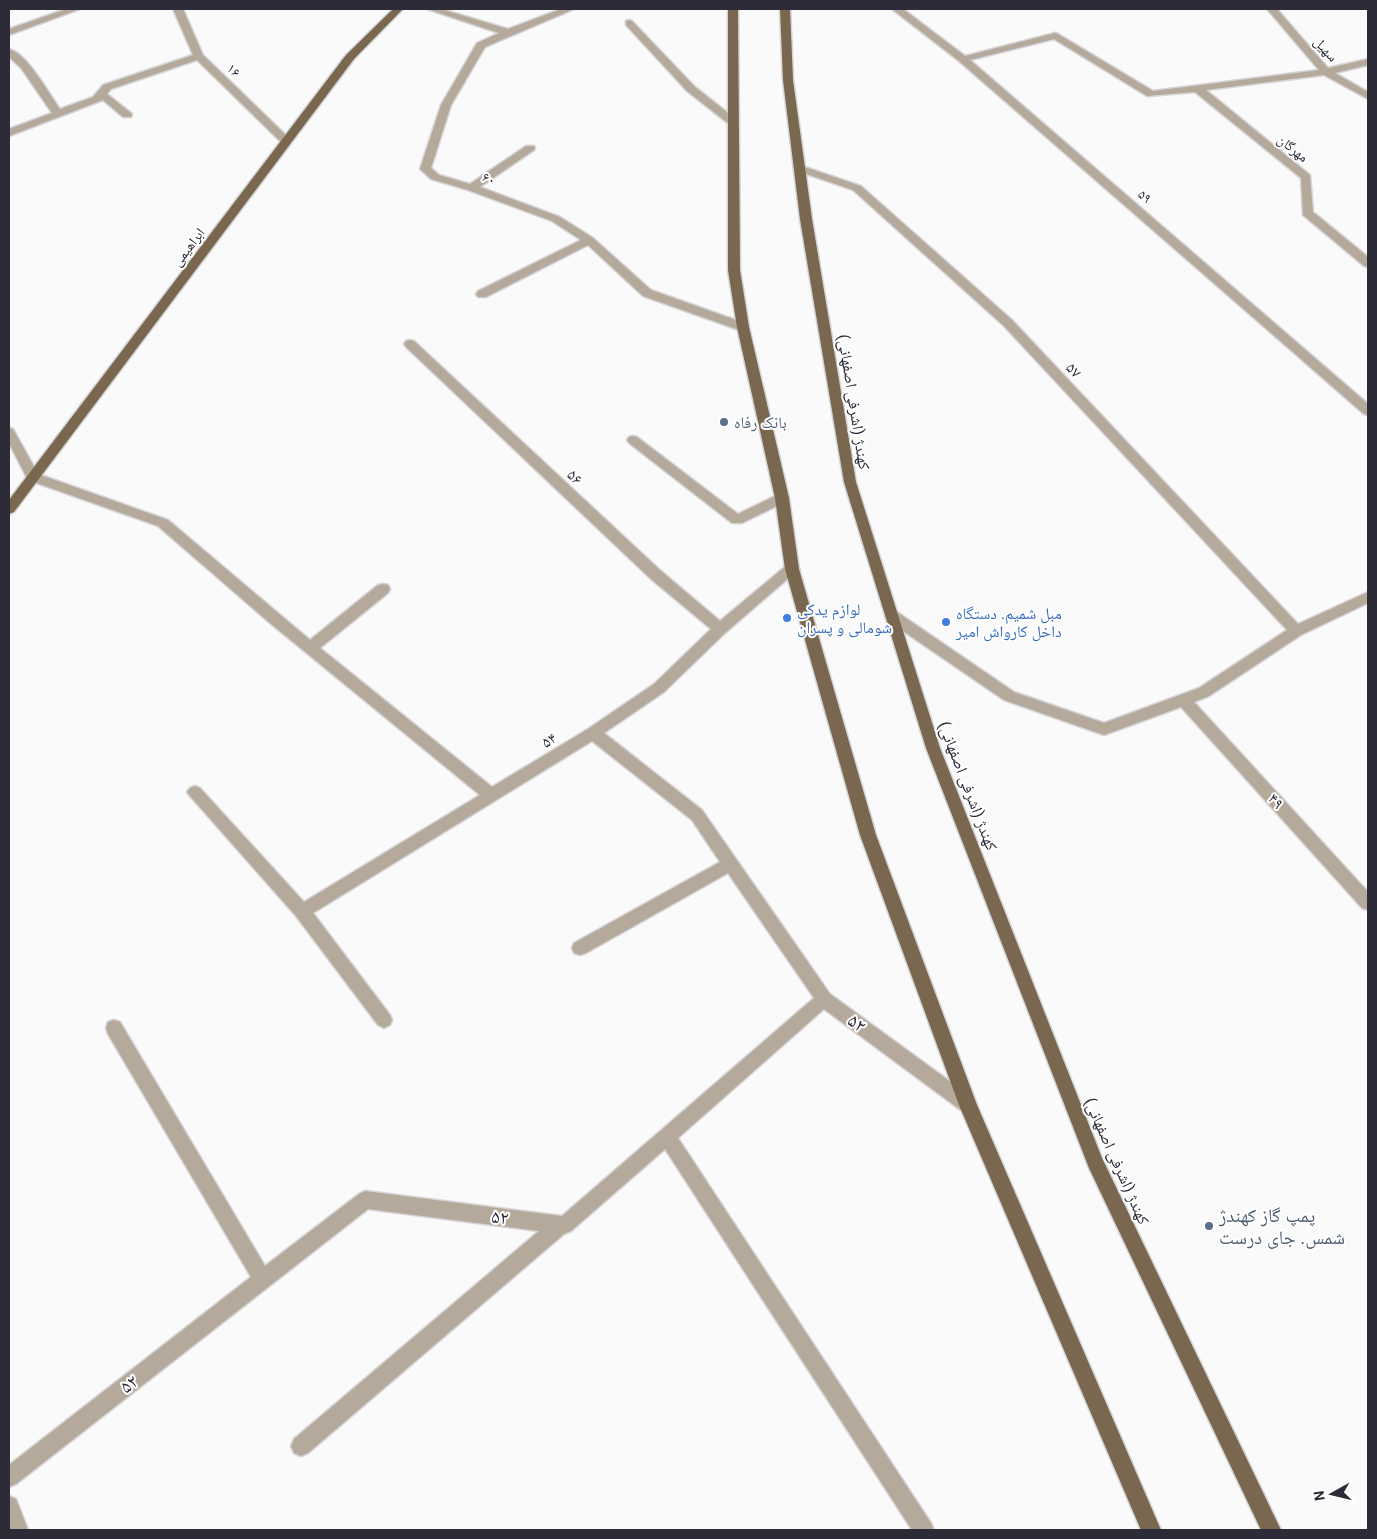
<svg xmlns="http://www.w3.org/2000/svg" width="1377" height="1539" viewBox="0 0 1377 1539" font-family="Roboto,'Noto Naskh Arabic',sans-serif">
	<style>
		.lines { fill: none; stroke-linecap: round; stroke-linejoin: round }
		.minor-casing { stroke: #d5d5d7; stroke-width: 3 }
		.major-casing { stroke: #d5d5d7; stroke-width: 3 }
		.minor { fill: #b5a99c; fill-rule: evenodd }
		.major { fill: #7a6750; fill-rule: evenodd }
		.service-dot { fill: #5c6f8a; stroke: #fff; stroke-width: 2 }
		.shop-dot { fill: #3f7fe0; stroke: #fff; stroke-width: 2 }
		.labels { text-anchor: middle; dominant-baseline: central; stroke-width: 4; stroke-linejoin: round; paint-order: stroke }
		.far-street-label { font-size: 14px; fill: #2d2b38; stroke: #fff }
		.street-label { font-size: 16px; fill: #2d2b38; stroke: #fff }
		.service-label { font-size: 16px; fill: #4e5e75; stroke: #fff; text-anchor: start }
		.shop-label { font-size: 16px; fill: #366cbe; stroke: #fff; text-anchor: start }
		.near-street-label { font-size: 19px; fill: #2d2b38; stroke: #fff }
		.near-service-label { font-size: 19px; fill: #4e5e75; stroke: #fff; text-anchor: start }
	</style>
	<rect width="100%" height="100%" fill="#fafafa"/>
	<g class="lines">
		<!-- minor casing -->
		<g class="minor-casing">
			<path id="minor" d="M66 9H80L9 35V29Z
				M173 9H183L203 55 290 139 291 141 290 143H282L197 60 111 89 107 94 131 113 132 115 131 117H123L103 100 9 136V129L52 113 21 68 9 57V49C27 53 49 94 60 109L93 97 103 85 193 55Z
				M427 9H441L508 29 561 9H574L485 47 451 105 431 168 439 175 470 184 526 146H534L535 148 534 150 480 187 560 217 593 238 651 290 747 324 749 327 747 330H739L643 296 588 245 486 297H478L476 294 478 291 581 240 552 221 468 190 431 179 420 169 441 105 477 43 499 33Z
				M892 9H903L965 56 1055 33 1058 34 1153 91 1319 70 1267 9H1277L1328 68 1368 59V65L1335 73 1368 92V99L1324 75 1206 90 1310 175 1313 212 1368 257V267L1364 266 1303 215 1301 178 1195 92 1147 96 1054 39 970 60 1368 404V415L1364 414 959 61Z
				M629 20 632 21 695 87 737 120 738 122 737 124H729L687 91 626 25V21Z
				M799 165 861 186 1012 320 1298 624 1368 592V603L1301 635 1209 696 1194 702 1368 892V910L1362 908 1181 707 1104 735 1004 700 887 620 885 616 887 612 892 611 897 612 1014 692 1104 723 1199 688 1287 630 1004 326 853 190 795 170 794 168 795 166Z
				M410 340 414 341 661 571 720 621 787 565H797L799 569 725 633 664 692 604 733 702 810 830 994 974 1099 977 1105 974 1111 968 1113 962 1111 824 1009 678 1138 931 1523 934 1530H912L665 1149 571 1231 564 1234 308 1453 301 1456 294 1453 291 1446 294 1439 539 1231 368 1209 16 1484 9 1487V1465L251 1277 108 1034 106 1028 108 1022 114 1020 120 1022 265 1266 359 1194 365 1191 562 1216 814 998 728 873 586 953 580 955 574 953 572 948 574 943 720 862 692 820 592 741 313 913 390 1015 392 1020 390 1025 384 1028 378 1025 296 916 190 796 187 792 190 788 195 786 200 788 304 902 480 795 270 623 158 526 28 480 9 443V428L13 429 38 474 168 520 310 640 378 585 383 584 388 585 390 589 388 593 320 648 492 787 588 729 654 684 711 629 651 579 406 347 404 344 406 341Z
				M633 436 637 437 738 514 777 495H787L789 498 787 501 742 523H732L629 443 627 440 629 437Z
				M9 1496 16 1499 28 1530H9Z"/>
		</g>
		<!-- major casing -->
		<g class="major-casing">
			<path id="major" d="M393 9H403L354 59 14 512 9 514V500L346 55Z
				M728 9H738L740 270 749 327 789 498 799 569 876 835 977 1105 1161 1530H1141L959 1105 860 835 785 569 775 498 737 327 728 270Z
				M780 9H790L793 80 812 219 856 482 940 748 1102 1158 1281 1530H1261L1089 1168 926 748 844 482 800 219 783 80Z"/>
		</g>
		<!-- minor -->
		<use href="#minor" class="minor"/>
		<!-- major -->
		<use href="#major" class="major"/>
	</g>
	<!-- markers -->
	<g class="service-dot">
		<circle cx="724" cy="422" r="5"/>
		<circle cx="1209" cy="1226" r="5"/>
	</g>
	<g class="shop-dot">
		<circle cx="787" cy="618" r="5"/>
		<circle cx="946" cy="622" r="5"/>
	</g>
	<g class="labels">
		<!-- far-street labels -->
		<g class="far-street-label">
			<text transform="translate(1326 49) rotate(48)">سهیل</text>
			<text transform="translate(234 70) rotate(43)">۱۶</text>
			<text transform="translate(1293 148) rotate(39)">مهرگان</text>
			<text transform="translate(489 178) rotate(20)">۶۰</text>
			<text transform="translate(1145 196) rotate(41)">۵۹</text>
			<text transform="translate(188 247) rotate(-53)">ابراهیمی</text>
		</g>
		<!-- street labels -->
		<g class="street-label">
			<text transform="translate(1074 370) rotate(47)">۵۷</text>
			<text transform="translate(854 402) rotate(81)">کهندژ (اشرفی اصفهانی)</text>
			<text transform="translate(575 477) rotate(43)">۵۶</text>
			<text transform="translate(549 740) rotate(-31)">۵۴</text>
			<text transform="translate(968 786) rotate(69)">کهندژ (اشرفی اصفهانی)</text>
			<text transform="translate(1276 801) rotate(48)">۴۹</text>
			<text transform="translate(1117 1161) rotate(66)">کهندژ (اشرفی اصفهانی)</text>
		</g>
		<!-- service labels -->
		<g class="service-label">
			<text x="734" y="422">بانک رفاه</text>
		</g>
		<!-- shop labels -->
		<g class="shop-label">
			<text x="797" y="609">لوازم یدکی<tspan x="797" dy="18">شومالی و پسران</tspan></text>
			<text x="956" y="613">مبل شمیم. دستگاه<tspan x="956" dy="18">داخل کارواش امیر</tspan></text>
		</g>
		<!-- near-street labels -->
		<g class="near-street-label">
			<text transform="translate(857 1023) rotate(36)">۵۲</text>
			<text transform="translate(500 1217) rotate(7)">۵۲</text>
			<text transform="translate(129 1384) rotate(-38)">۵۲</text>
		</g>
		<!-- near-service labels -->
		<g class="near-service-label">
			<text x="1219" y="1215">پمپ گاز کهندژ<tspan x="1219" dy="22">شمس. جای درست</tspan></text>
		</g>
	</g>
	<!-- border -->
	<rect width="1377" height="1539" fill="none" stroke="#2d2b38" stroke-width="20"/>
	<!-- north arrow -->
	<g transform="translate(1332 1494) rotate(262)" stroke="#ffffff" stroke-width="4" paint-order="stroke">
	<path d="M0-4L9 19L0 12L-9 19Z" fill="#2d2b38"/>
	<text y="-8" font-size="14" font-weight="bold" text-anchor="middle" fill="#2d2b38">N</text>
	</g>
</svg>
